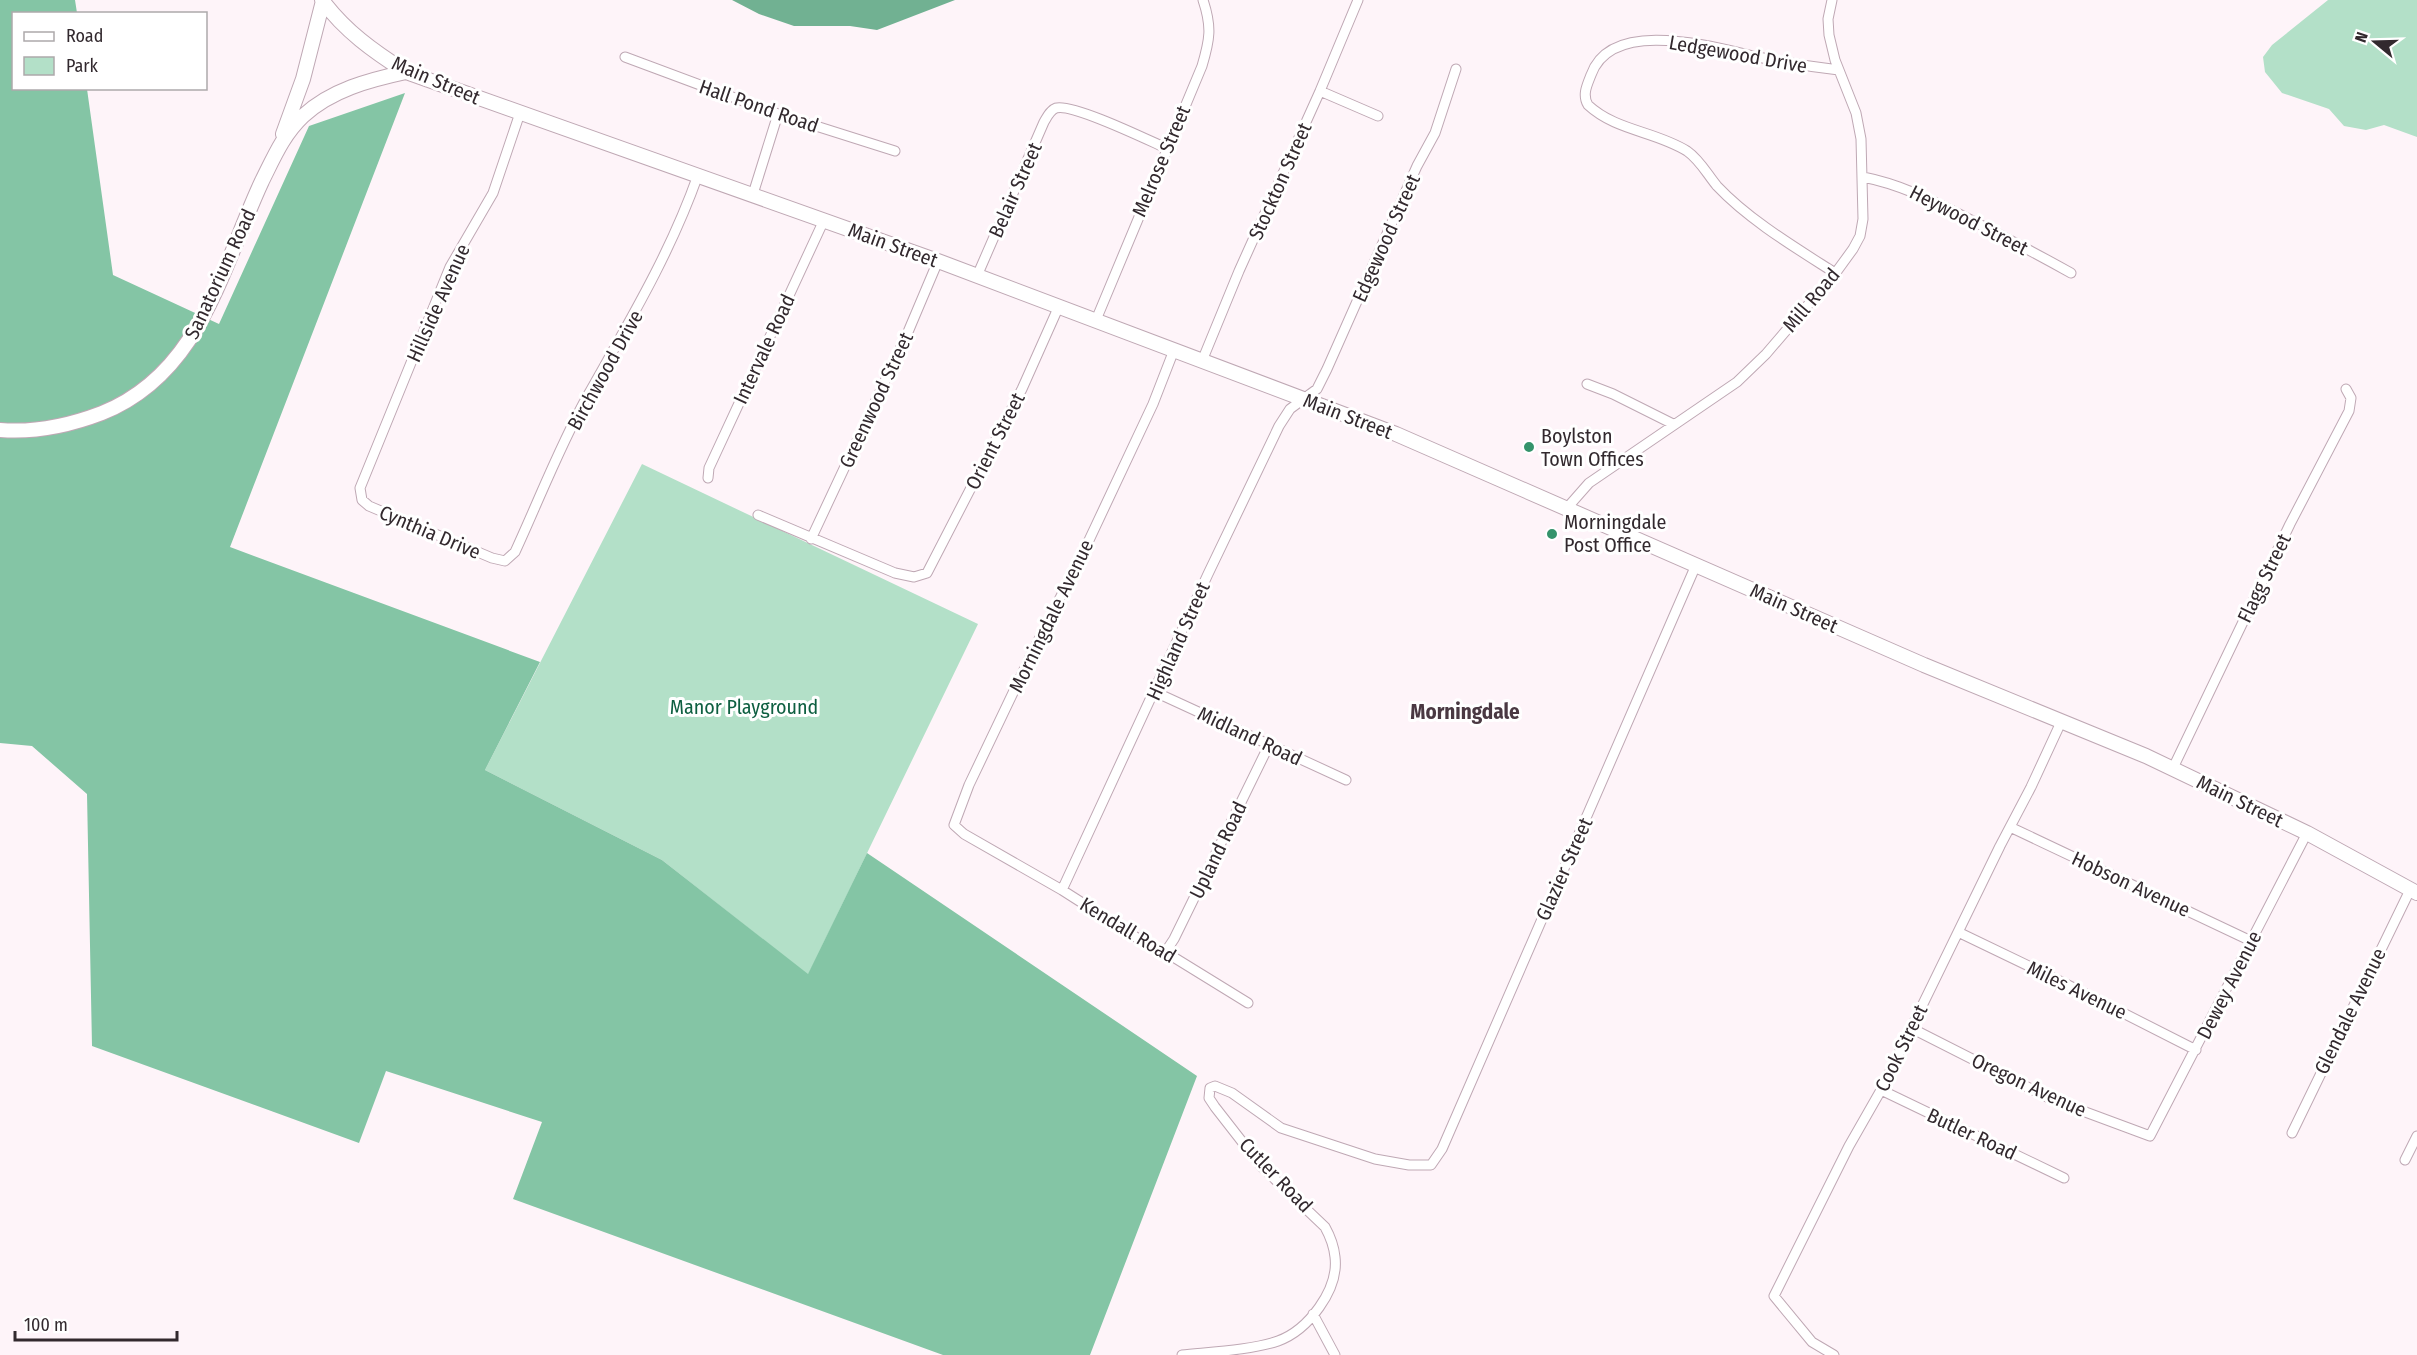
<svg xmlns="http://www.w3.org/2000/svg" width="2417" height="1355" viewBox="0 0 2417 1355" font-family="'Fira Sans Condensed',sans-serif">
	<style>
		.green { fill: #b3e0c8 }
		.forest { fill: #84c5a5 }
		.water { fill: #71b192 }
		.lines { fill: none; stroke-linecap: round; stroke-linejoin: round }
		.street-casing { stroke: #bfa8b4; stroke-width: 11 }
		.secondary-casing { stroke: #bfa8b4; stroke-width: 16 }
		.street { stroke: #fff; stroke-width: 9 }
		.secondary { stroke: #fff; stroke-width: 14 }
		.poi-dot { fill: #34936b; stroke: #fff; stroke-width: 2 }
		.labels { text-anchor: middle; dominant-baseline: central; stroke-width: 6; stroke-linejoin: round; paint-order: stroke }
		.street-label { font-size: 20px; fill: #32292e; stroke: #fff }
		.poi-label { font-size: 20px; fill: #32292e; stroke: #fff; text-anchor: start }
		.park-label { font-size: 20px; fill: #0e5f41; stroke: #fff }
		.neighbourhood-label { font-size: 21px; font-weight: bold; fill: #4a3842; stroke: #fff }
	</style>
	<rect width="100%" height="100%" fill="#fef4f9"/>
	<!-- green -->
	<path class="green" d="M2328 0H2417V137L2384 125 2366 130 2344 126 2329 109 2282 93 2265 72 2263 57 2272 45Z
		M642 464 978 624 808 975 662 860 485 770Z"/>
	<!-- forest -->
	<path class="forest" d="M0 0H75L77 13 14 14V88L87 89 113 275 219 324 309 126 405 93 230 547 540 662 485 770 662 860 808 974 867 853 1197 1076 1090 1355H943L513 1199 542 1122 386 1071 359 1143 92 1046 87 794 32 746 0 743Z"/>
	<!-- water -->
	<path class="water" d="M732 0H955L877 30 850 26H794L759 14Z"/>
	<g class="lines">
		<!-- street casing -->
		<g class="street-casing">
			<path id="street" d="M625 57 778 114 895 151
				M1320 91 1378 116
				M520 113 493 193 450 267 360 488 362 500 369 506 492 558 505 561 515 552C539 500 560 445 588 395 629 322 670 254 698 175
				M1863 177C1899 184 1929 199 1961 215 1999 234 2035 253 2071 273
				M753 194 778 114
				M1835 273C1796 248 1749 220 1717 186 1707 174 1700 160 1687 151 1655 131 1616 131 1588 105 1582 95 1587 85 1591 75 1612 15 1719 49 1763 58 1788 63 1813 67 1839 70
				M977 276 1044 122C1047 117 1050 110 1056 108 1072 103 1148 140 1166 148
				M1096 320 1202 66C1210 39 1212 27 1203 0
				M1174 350 1153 404 1083 553 1031 655 969 785 954 825 964 834 1062 890 1156 950H1162L1248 1003
				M1202 361 1239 271 1320 91 1358 0
				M1587 384 1613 394 1673 424
				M708 478 709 468 824 220
				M1567 508 1589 483 1737 382 1766 354 1837 271 1853 249 1860 236 1863 219 1861 139 1856 113 1835 60 1829 35 1828 19 1832 0
				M758 515 895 573 914 577 927 573 1022 389 1059 306
				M811 539 908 332 938 261
				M1155 692 1346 780
				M2173 768 2290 524 2349 411 2351 398 2346 389
				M2010 827 2251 941
				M1062 890 1208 574 1279 426 1290 409 1317 389 1327 369 1417 166 1435 133 1456 69
				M1958 932 2068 985 2196 1050
				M1162 950 1168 948 1174 939 1269 745
				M1911 1028 2053 1100 2150 1136 2307 833
				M1881 1090 2064 1178
				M2292 1133 2410 890
				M2405 1160 2417 1136
				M1313 1314 1335 1355
				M1182 1355C1210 1352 1252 1350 1278 1341 1308 1330 1339 1290 1335 1257 1334 1247 1330 1236 1325 1227L1261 1166 1215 1107 1209 1098 1210 1088 1215 1086 1232 1093 1281 1128 1375 1159 1409 1165H1431L1442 1149 1696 565
				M1834 1355 1812 1342 1774 1296 1849 1146 1881 1090 2000 846 2031 787 2062 720"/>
		</g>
		<!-- secondary casing -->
		<g class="secondary-casing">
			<path id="secondary" d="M322 0C345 31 373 51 406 72L938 261 1396 434 1924 665 2146 756 2307 833 2417 893
				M283 134 303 79 323 1
				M0 430C36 433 68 426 102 413 201 373 221 269 262 181 274 157 283 135 303 116 331 90 369 80 406 72"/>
		</g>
		<!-- street -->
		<use href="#street" class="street"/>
		<!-- secondary -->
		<use href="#secondary" class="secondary"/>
	</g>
	<!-- markers -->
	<g class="poi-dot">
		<circle cx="1529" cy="447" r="6"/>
		<circle cx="1552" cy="534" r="6"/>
	</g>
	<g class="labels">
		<!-- street labels -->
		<g class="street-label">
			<text transform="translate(1738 54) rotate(10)">Ledgewood Drive</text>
			<text transform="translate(436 80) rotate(23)">Main Street</text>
			<text transform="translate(759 106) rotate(19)">Hall Pond Road</text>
			<text transform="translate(1161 161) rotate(-67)">Melrose Street</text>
			<text transform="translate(1280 181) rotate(-66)">Stockton Street</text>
			<text transform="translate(1015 190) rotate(-66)">Belair Street</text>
			<text transform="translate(1969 220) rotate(27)">Heywood Street</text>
			<text transform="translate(1386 238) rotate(-66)">Edgewood Street</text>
			<text transform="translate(893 245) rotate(20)">Main Street</text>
			<text transform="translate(220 274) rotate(-65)">Sanatorium Road</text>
			<text transform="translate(1811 300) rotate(-50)">Mill Road</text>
			<text transform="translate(438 303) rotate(-66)">Hillside Avenue</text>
			<text transform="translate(764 349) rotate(-65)">Intervale Road</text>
			<text transform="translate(605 370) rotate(-61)">Birchwood Drive</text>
			<text transform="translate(876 400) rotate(-65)">Greenwood Street</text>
			<text transform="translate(1348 416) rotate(21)">Main Street</text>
			<text transform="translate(995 441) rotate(-63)">Orient Street</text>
			<text transform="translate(430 532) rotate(23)">Cynthia Drive</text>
			<text transform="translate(2264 578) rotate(-64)">Flagg Street</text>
			<text transform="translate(1794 608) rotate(24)">Main Street</text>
			<text transform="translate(1051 616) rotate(-64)">Morningdale Avenue</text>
			<text transform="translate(1178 641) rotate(-66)">Highland Street</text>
			<text transform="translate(1250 736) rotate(25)">Midland Road</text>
			<text transform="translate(2240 801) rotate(26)">Main Street</text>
			<text transform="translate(1218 850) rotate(-64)">Upland Road</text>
			<text transform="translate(1564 869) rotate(-66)">Glazier Street</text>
			<text transform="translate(2131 884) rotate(25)">Hobson Avenue</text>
			<text transform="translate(1128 930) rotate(31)">Kendall Road</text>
			<text transform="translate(2229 985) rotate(-63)">Dewey Avenue</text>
			<text transform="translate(2077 990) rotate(26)">Miles Avenue</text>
			<text transform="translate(2350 1011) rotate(-64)">Glendale Avenue</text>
			<text transform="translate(1901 1048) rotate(-64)">Cook Street</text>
			<text transform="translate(2029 1085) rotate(25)">Oregon Avenue</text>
			<text transform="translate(1972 1134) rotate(25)">Butler Road</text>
			<text transform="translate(1276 1175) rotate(46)">Cutler Road</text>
		</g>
		<!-- poi labels -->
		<g class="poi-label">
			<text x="1541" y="436">Boylston<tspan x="1541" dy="23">Town Offices</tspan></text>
			<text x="1564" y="522">Morningdale<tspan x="1564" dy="23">Post Office</tspan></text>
		</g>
		<!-- park labels -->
		<g class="park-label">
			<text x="744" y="707">Manor Playground</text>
		</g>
		<!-- neighbourhood labels -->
		<g class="neighbourhood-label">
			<text x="1465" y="712">Morningdale</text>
		</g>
	</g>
	<!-- legend -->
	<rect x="12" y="12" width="195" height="78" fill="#ffffff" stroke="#ada9ab" stroke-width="1.5"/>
	<rect x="24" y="32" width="30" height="9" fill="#ffffff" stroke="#ada9ab" stroke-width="1.5"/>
	<text x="66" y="42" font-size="18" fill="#32292e">Road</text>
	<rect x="24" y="57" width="30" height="18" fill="#b3e0c8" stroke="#ada9ab" stroke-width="1.5"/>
	<text x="66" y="72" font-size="18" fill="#32292e">Park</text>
	<!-- north arrow -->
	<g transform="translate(2375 42) rotate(289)" stroke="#ffffff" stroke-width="4.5" paint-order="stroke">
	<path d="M0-4.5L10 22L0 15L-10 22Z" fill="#32292e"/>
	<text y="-9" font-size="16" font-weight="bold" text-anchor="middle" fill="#32292e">N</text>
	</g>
	<!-- scale -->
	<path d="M15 1331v9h162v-9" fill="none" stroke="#32292e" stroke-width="3"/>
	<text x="24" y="1331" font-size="18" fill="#32292e" stroke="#ffffff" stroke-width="4.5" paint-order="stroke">100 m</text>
</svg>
